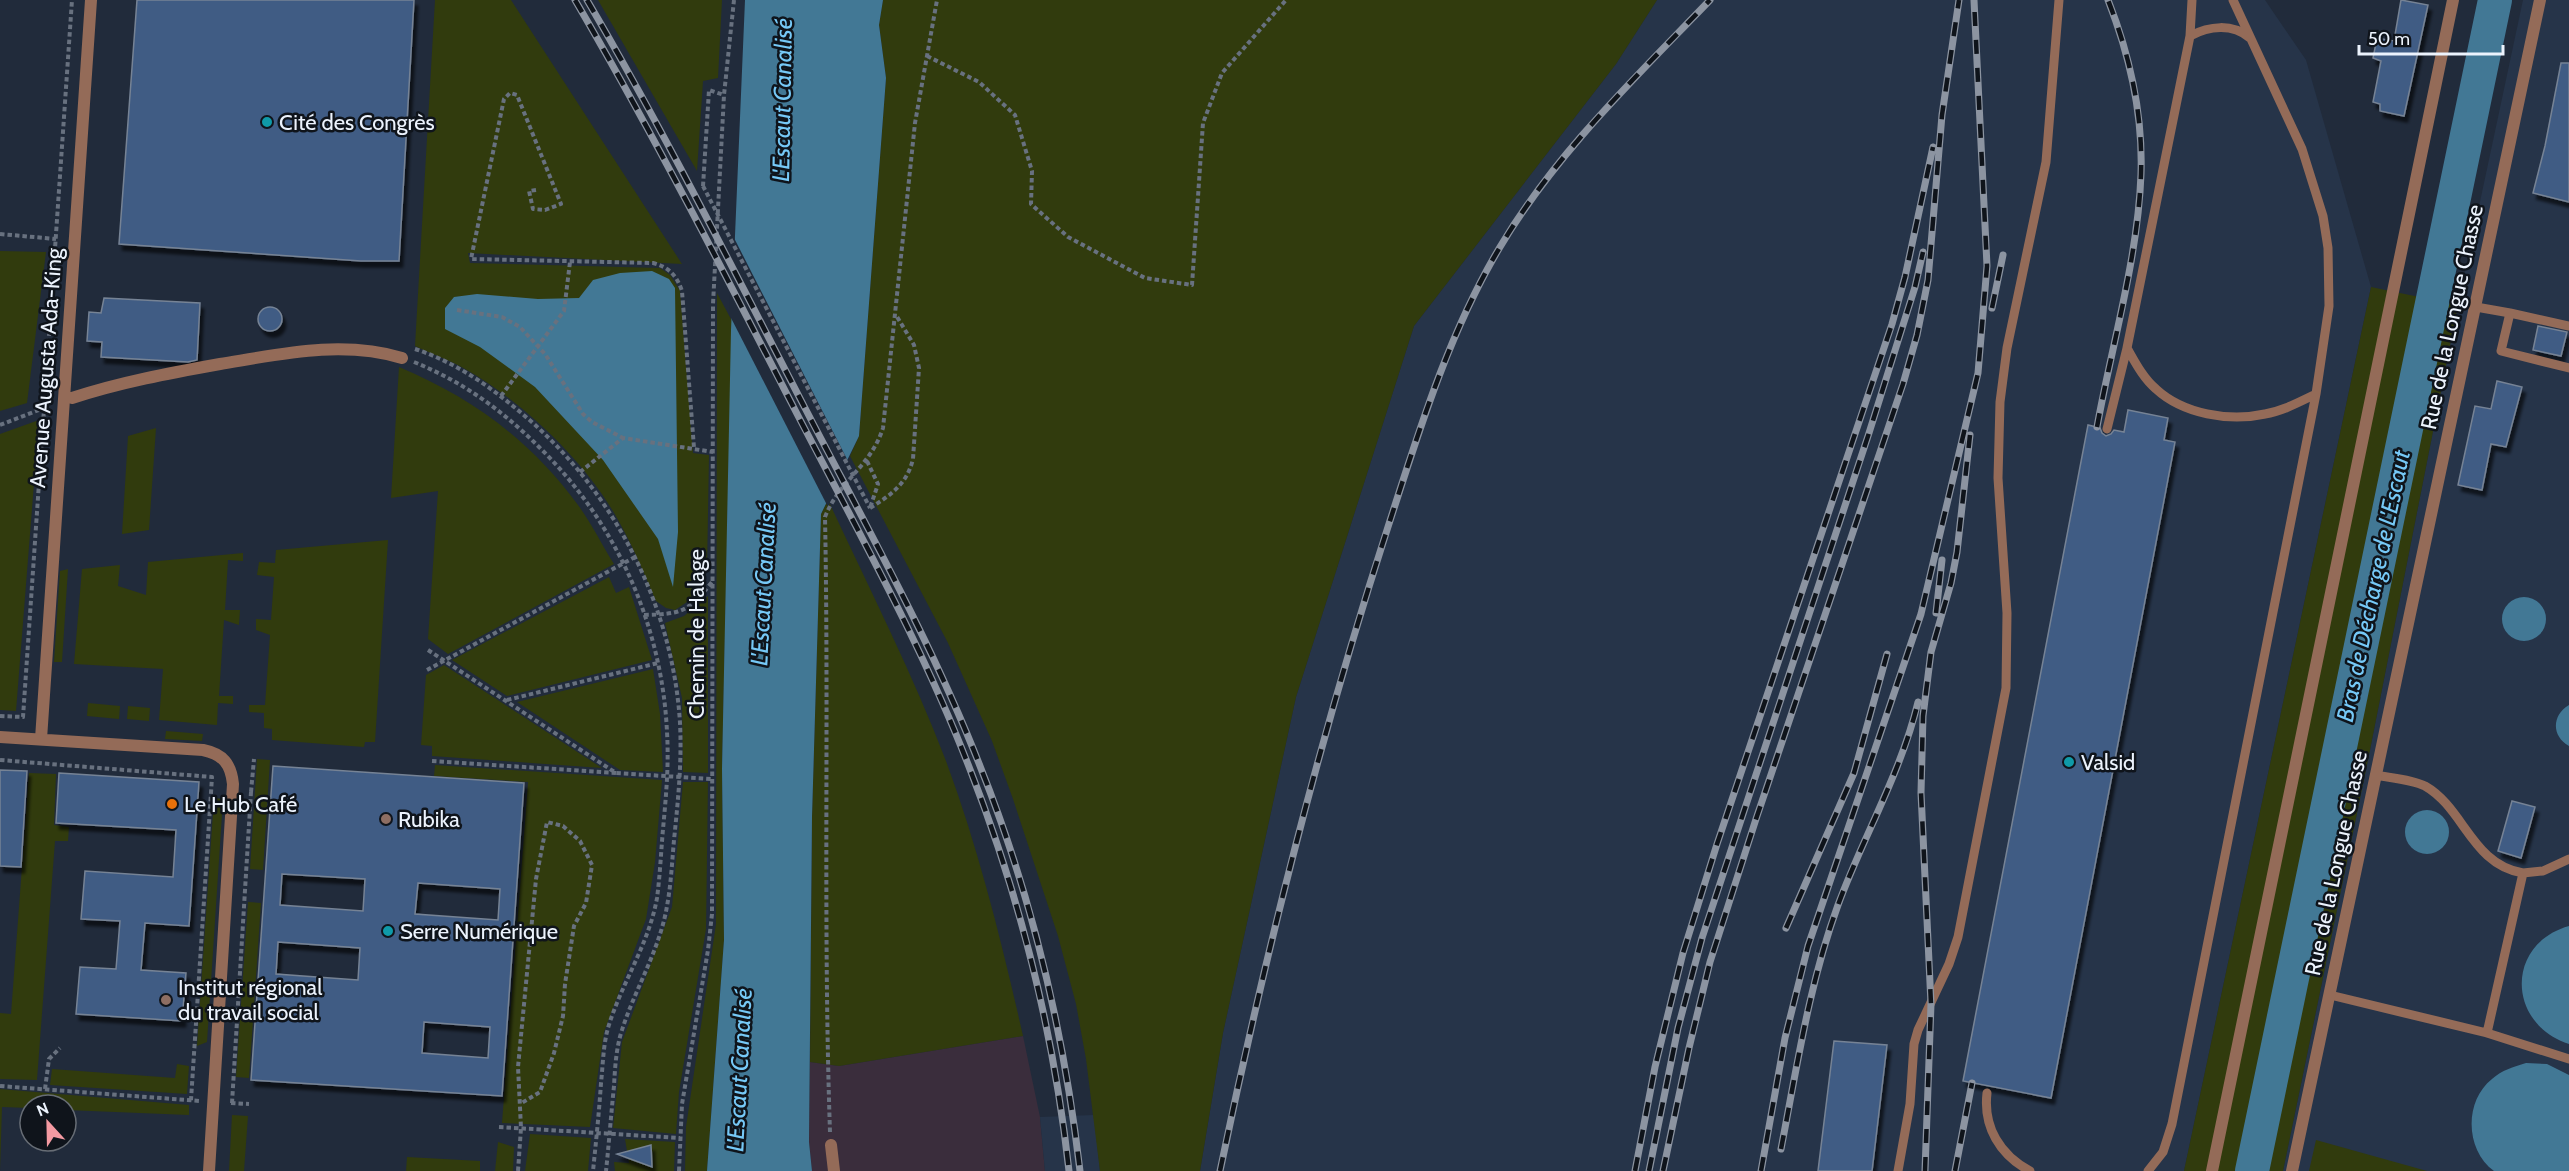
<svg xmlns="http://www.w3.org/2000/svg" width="2569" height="1171" viewBox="0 0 2569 1171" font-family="Cabin,sans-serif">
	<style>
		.commercial { fill: #3a2d3c }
		.built { fill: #263449 }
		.green { fill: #313b0d }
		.water { fill: #427895 }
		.pier { fill: #212b3b }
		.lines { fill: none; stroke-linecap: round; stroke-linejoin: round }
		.river { stroke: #427895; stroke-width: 34 }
		.building { fill: #405c84; stroke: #768395; stroke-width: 1.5; fill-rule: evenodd; filter: url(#shadow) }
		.path { stroke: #68717f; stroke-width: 4; stroke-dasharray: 4.5 3; stroke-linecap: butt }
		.lane { stroke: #946b58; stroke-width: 9 }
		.street { stroke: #946b58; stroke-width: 12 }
		.rail-casing { stroke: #8c94a1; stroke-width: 7 }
		.rail { stroke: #0f141b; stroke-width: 4.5; stroke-dasharray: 14; stroke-linecap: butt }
		.path-bridge { stroke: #68717f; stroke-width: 4; stroke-dasharray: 4.5 3; stroke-linecap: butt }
		.culture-dot { fill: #0f9aa8; stroke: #0f141b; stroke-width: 2 }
		.food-dot { fill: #e8710a; stroke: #0f141b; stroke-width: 2 }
		.education-dot { fill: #8d6e63; stroke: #0f141b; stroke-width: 2 }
		.labels { text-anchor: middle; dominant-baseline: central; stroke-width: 5; stroke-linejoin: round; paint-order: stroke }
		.poi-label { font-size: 22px; fill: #ecf3fd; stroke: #0f141b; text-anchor: start }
		.street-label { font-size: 22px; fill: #ecf3fd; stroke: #0f141b }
		.water-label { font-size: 24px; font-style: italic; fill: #76c9f7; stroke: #0f141b }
	</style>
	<defs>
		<filter id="shadow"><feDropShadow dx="3.5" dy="6" stdDeviation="1.5" flood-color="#0009"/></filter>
	</defs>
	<rect width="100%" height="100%" fill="#212b3b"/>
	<!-- commercial -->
	<path class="commercial" d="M1023 1036 1040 1117 1045 1171H812L809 1142 810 1062 839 1066Z"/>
	<!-- built -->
	<path class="built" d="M1657 0H2265L2306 60 2371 287 2184 1171H1200L1223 1033 1296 697 1414 326 1616 64Z
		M2523 0H2569V1171H2283L2369 755 2458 305Z
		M1094 1115 1100 1171H1045L1040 1117Z"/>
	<!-- green -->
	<path class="green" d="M435 0H511L682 264 468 253 470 263 660 268 670 275 680 291 693 453 709 455 707 571 693 598 675 610 666 608 656 601C644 573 632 544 617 518 585 461 522 401 465 369 450 360 432 354 415 346Z
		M598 0H722L718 78 703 81 697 171Z
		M883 0H1657L1616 64 1414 326 1296 697 1223 1033 1200 1171H1100L1086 1059 1076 1004 1058 936 1013 799 992 741 948 643 850 456 859 436 886 78 879 25Z
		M0 251 46 252 27 403 0 411Z
		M2371 287 2458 305 2369 755 2283 1171H2184Z
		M717 293 732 321 722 769 724 940 707 1171H685L686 1127 716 924Z
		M399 367C473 398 531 441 578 505 592 524 602 545 614 564L448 654 428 639 438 491 391 498Z
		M39 420 16 711 0 710V434Z
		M156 428 149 530 122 534 128 436Z
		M828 500C868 586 912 672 946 761 979 850 1002 943 1023 1036L839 1066 810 1062 812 817 821 514Z
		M388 540 375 742H365L364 747 272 740V729L264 728V713L249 712V705H265L270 635 256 630V619L271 620 274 577 257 575 259 562 275 563 276 550Z
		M243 553V561L228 560 225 610H240L239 625 224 620 219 696H233V704L218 703 217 725 159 720 163 669 74 664 82 569 120 565 118 586 146 595 148 562Z
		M68 569 62 662H54L60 571Z
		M609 577 616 593 629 587 652 660 507 696 452 660Z
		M708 596V773L683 772 682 698 665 623 684 616Z
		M444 665 602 768 432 756V746L421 745 426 675Z
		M653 669 660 714 663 772 620 770 517 702Z
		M88 703 120 706 119 719 87 716Z
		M128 706 150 708 149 721 127 719Z
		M166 731 203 734 202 741 165 739Z
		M257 759 270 760 263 870 250 869Z
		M435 765 662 780 655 862 646 919 604 1032 590 1127 502 1123 528 782 434 776Z
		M29 773 56 774 54 825 69 827 68 841H55L37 1080 0 1079V1013L11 1014Z
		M683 782H708L706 929 679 1092 676 1134 613 1128 622 1042 672 907Z
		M214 798 223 799 207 1042 197 1046Z
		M248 902 261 903 249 1078 236 1077Z
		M177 1064 189 1066 187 1094 50 1085 52 1069 175 1078Z
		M0 1089 189 1105V1115L66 1110V1105H30V1108L2 1107 0 1171Z
		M232 1115 248 1116 244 1171H229Z
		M530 1134 591 1138 588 1171H525Z
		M625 1139 675 1142 674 1171H615L614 1162 629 1163Z
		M2316 1140 2427 1171H2309Z
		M498 1142 514 1147 513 1171H495Z
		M407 1157 480 1161V1171H406Z"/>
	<!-- water -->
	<path class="water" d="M745 0H883L879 25 886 78 859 436 821 514 812 817 809 1142 812 1171H707L724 940 722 769 731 330Z
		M652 271 669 279 675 288 678 532 673 587 658 539 603 460 535 387 480 347 445 329V308L454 297 477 294 538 299 579 298 593 280 620 273Z
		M2502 619a22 22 0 1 1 44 0a22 22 0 1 1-44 0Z
		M2569 705V746C2551 736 2552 715 2569 705Z
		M2405 832a22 22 0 1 1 44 0a22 22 0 1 1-44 0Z
		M2569 926V1044C2507 1024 2505 944 2569 926Z
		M2526 1063 2547 1064 2569 1075V1171H2494C2465 1150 2464 1101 2492 1079 2502 1070 2513 1067 2526 1063Z"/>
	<!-- pier -->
	<path class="pier" d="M732 234 849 463 828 507 729 314Z"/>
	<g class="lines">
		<!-- river -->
		<path class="river" d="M2252 1171 2495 0"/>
	</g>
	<!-- building -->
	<path class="building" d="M137 0H414L399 261H361L119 244Z
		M2401 0 2428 5 2404 116 2380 111V104L2373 102 2381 61 2373 58 2377 38 2394 41Z
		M2561 63H2569V202L2533 193 2545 146Z
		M104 298 200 303 197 360 188 362 101 357 102 342 87 341 89 312 101 313Z
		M258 319a12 12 0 1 1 24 0a12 12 0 1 1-24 0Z
		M2538 326 2567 332 2561 356 2533 350Z
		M2497 381 2522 387 2506 447 2491 444 2482 490 2458 485 2475 406 2491 409Z
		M2128 410 2168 418 2164 440 2175 442 2051 1098 1963 1081 2088 425 2100 428 2102 433 2106 436 2111 434 2114 430 2124 432Z
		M273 766 524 783 502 1096 251 1080ZM282 874 365 879 363 911 280 905ZM418 883 500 889 498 920 415 914ZM278 942 360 948 358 980 276 974ZM424 1022 490 1027 488 1058 422 1053Z
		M0 770 27 771 21 867 0 866Z
		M59 773 199 782 189 926 145 923 141 970 186 973 182 1021 76 1014 80 967 116 969 120 921 81 919 85 871 173 877 176 830 56 823Z
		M2512 801 2535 807 2521 858 2498 851Z
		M1834 1041 1887 1045 1872 1171H1818Z
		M651 1145 652 1167 617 1154Z"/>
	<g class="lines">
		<!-- path -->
		<path class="path" d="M927 56 979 82 1015 115 1032 171 1031 204 1068 237 1145 278 1192 285 1203 123 1222 73 1286 0
			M703 186 709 90 724 95
			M536 190 529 191 533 209 545 210 561 204 517 95 510 93 504 99 471 259 653 263C669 267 677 276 682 291L694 448
			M0 234 56 239
			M457 310 502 317 520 327 545 354 583 414 592 422 623 438
			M415 349C461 364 499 393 534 424 618 500 673 609 680 723 682 762 678 801 674 840 672 862 671 885 667 906 660 949 635 989 622 1030 616 1048 615 1068 614 1086 611 1115 609 1143 606 1171
			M414 362C463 382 502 410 539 447 616 522 662 625 667 732 669 765 666 797 663 829 661 852 660 876 657 898 649 944 621 984 608 1028 603 1046 603 1065 601 1083 599 1113 596 1142 593 1171
			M501 396 564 311 570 262
			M0 425 44 408
			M867 461 878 484 870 508
			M580 472 623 438 713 452
			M870 508C891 495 907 484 913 459L919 368 914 345 896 315
			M644 615C682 614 688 612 712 582
			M428 650 616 773 712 779
			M427 670 635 557
			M507 700 658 663
			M0 716 23 717 72 0
			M0 760 212 777 191 1100
			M432 761 616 773
			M251 792 254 759
			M0 1086 200 1101
			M45 1089 49 1059 60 1048
			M231 1103 249 1104
			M232 1103 251 792
			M499 1127 680 1138
			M830 1132C823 927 829 722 825 517 839 481 871 466 883 428L915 123 937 0
			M518 1171 521 1128 518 1067 536 879 547 822 563 826 580 841 592 865 586 903 574 926 565 984 563 1016 554 1053 540 1092 520 1104
			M679 1171 682 1104 708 950 712 914 713 304 724 95 734 0"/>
		<!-- lane -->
		<path class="lane" d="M2190 36C2209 26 2232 23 2250 38
			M2476 307 2510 313 2501 351 2569 368
			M2510 313 2569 326
			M2127 348C2135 362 2143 378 2156 389 2183 414 2229 422 2265 414 2283 411 2299 402 2316 394L2329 306 2328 248 2323 216 2302 149 2233 0
			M2107 429 2127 348 2190 36 2192 0
			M2375 775C2391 778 2411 779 2425 786 2464 808 2472 865 2523 873
			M2330 995 2487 1033 2569 1059
			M2487 1033 2523 873 2543 871 2569 859
			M1987 1093C1983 1127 2000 1155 2030 1171
			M1898 1171 1910 1104 1914 1044 1918 1030 1949 964 1958 937 2006 688 2007 613 1998 478 2000 402 2007 348 2046 162 2059 0
			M2148 1171 2163 1152 2172 1124 2316 394"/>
		<!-- street -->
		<path class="street" d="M72 398C121 382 170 373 220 364 281 354 342 340 402 358
			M0 737 203 750C223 754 231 764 233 784L209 1171
			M41 739 91 0
			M831 1145 834 1171
			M2212 1171 2453 0
			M2292 1171 2540 0"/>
		<!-- rail casing -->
		<g class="rail-casing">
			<path id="rail" d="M575 0C653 133 723 271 794 408 856 528 923 646 971 772 1021 900 1054 1035 1069 1171
				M587 0C665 133 734 271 805 408 866 526 932 643 980 766 1032 896 1064 1033 1080 1171
				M1992 308 2003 255
				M2097 427C2112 344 2138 258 2141 174 2143 114 2130 56 2108 0
				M1936 613 1942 560
				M1786 928 1854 773 1887 654
				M1781 1149C1797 1067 1809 984 1838 905 1863 837 1901 773 1918 702
				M1220 1171C1265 955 1319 740 1387 530 1418 434 1448 334 1500 247 1556 153 1635 78 1710 0
				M1635 1171 1655 1067 1683 953 1717 844 1892 324 1905 277 1933 147
				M1649 1171 1678 1028 1702 938 1869 433 1915 287 1923 252
				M1663 1171 1689 1048 1710 962 1756 819 1903 384 1917 335 1928 280 1942 115 1959 0
				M1761 1171 1785 1038 1808 946 1921 614 1978 373 1987 266 1974 0
				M1925 1171 1931 1004 1921 793 1923 716 1931 652 1951 583 1957 552 1970 435
				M1955 1171 1972 1083"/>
		</g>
		<!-- rail -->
		<use href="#rail" class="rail"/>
		<!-- path-bridge -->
		<path class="path-bridge" d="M703 186 870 508"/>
	</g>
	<!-- markers -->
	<g class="culture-dot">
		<circle cx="267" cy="122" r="6"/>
		<circle cx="2069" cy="762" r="6"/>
		<circle cx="388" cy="931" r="6"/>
	</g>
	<circle class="food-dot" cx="172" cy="804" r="6"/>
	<g class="education-dot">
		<circle cx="386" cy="819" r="6"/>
		<circle cx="166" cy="1000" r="6"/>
	</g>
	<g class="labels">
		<!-- poi labels -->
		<g class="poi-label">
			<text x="279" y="122">Cité des Congrès</text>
			<text x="2081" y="762">Valsid</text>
			<text x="184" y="804">Le Hub Café</text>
			<text x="398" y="819">Rubika</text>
			<text x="400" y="931">Serre Numérique</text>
			<text x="178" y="987">Institut régional<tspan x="178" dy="25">du travail social</tspan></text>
		</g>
		<!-- street labels -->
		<g class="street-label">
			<text transform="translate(2452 317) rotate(-78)">Rue de la Longue Chasse</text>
			<text transform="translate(46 368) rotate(-86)">Avenue Augusta Ada-King</text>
			<text transform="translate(696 634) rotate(-90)">Chemin de Halage</text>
			<text transform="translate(2336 863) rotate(-78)">Rue de la Longue Chasse</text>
		</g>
		<!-- water labels -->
		<g class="water-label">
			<text transform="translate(782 100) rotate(-89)">L'Escaut Canalisé</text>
			<text transform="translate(763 584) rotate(-87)">L'Escaut Canalisé</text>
			<text transform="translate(2373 586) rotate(-78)">Bras de Décharge de L'Escaut</text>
			<text transform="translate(739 1070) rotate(-87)">L'Escaut Canalisé</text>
		</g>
	</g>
	<!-- north arrow -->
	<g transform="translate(48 1123) rotate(338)"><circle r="28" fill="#0f141b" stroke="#676d75" stroke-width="1.5"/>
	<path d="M0-4.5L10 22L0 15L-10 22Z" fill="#f49aa2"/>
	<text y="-9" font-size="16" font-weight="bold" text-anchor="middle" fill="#ecf3fd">N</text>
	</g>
	<!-- scale -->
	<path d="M2359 45v9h144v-9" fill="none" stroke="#ecf3fd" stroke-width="3"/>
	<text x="2368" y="45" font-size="18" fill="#ecf3fd" stroke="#0f141b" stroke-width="4.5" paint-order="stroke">50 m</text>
</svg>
